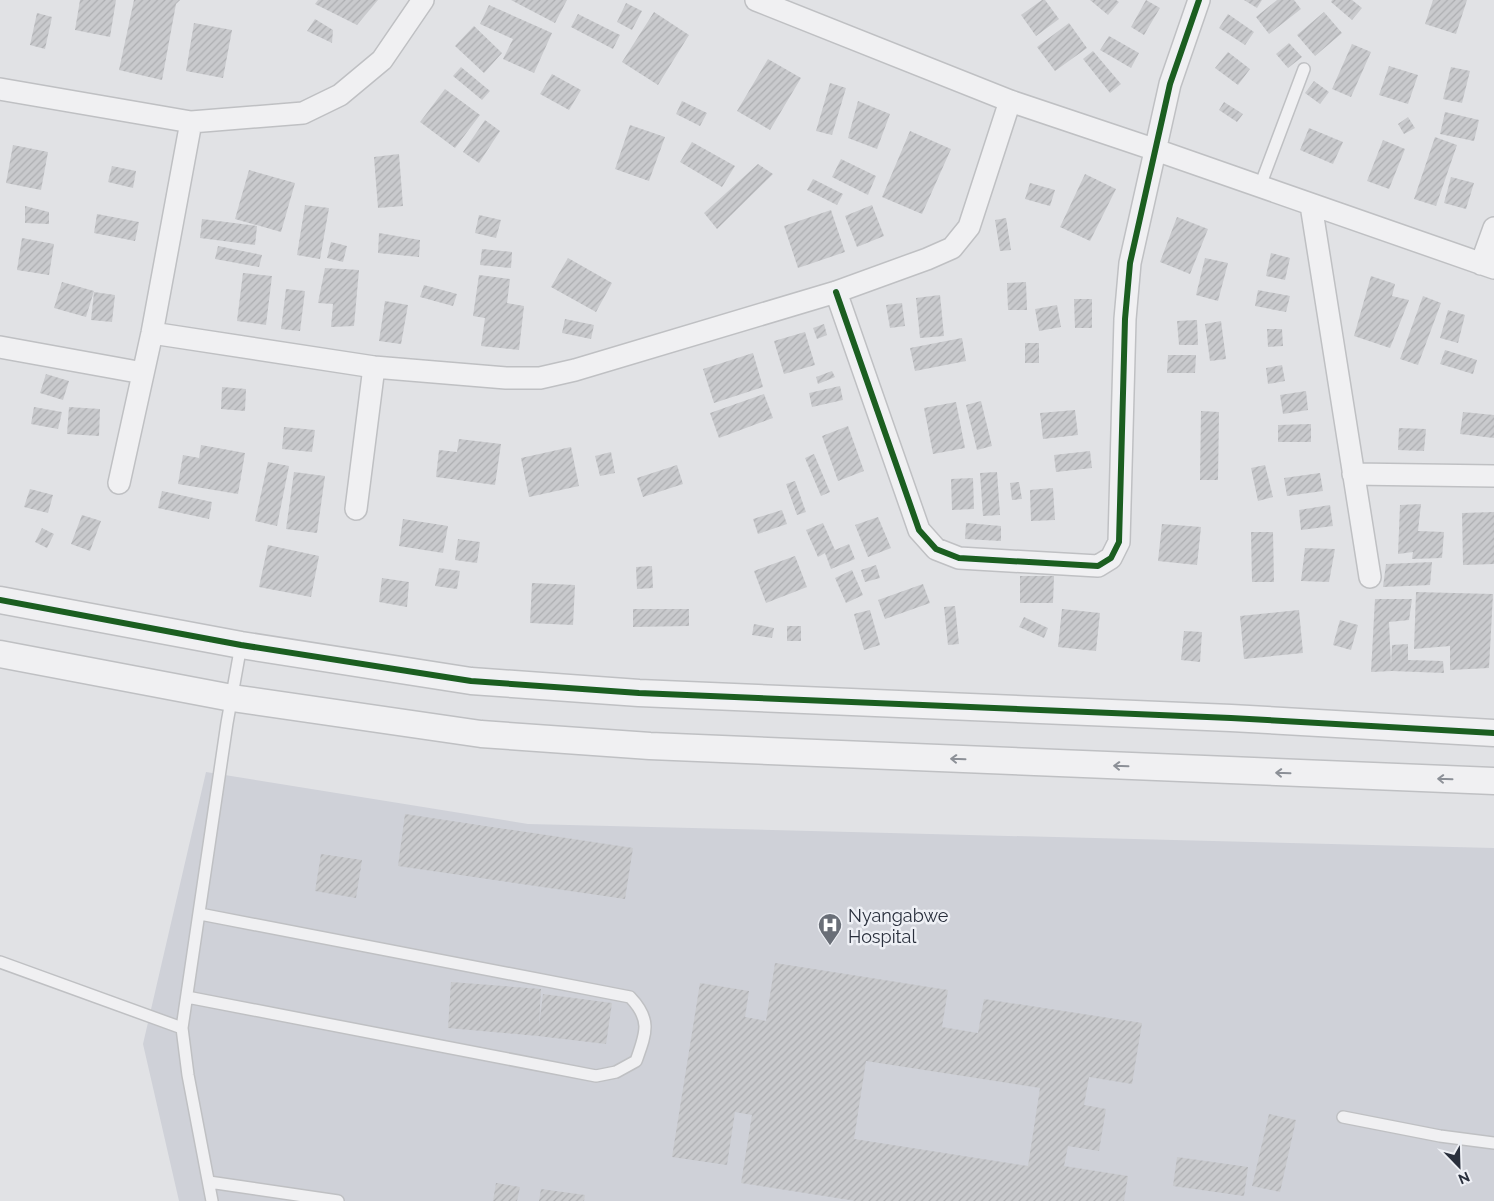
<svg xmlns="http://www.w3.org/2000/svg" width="1494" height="1201" viewBox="0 0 1494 1201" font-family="Raleway,sans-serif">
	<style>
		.built { fill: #cfd1d8 }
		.building { fill: url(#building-hatch); fill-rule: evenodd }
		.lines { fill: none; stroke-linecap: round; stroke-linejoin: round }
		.service-casing { stroke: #bfc0c3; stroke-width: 14 }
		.minor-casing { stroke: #bfc0c3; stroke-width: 24 }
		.tertiary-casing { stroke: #bfc0c3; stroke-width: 29 }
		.service { stroke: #f0f0f2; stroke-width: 11 }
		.minor { stroke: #f0f0f2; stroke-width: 21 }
		.tertiary { stroke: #f0f0f2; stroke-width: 26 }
		.cycleway-casing { stroke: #eef0f5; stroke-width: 9 }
		.cycleway { stroke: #1b5e20; stroke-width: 6 }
		.oneway { stroke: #8c9097 }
		.labels { text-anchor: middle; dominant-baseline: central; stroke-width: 5; stroke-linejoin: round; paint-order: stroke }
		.poi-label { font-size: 18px; fill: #292f3c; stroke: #eef0f5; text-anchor: start }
	</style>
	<defs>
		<pattern id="building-hatch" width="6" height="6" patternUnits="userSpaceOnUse" patternTransform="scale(1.25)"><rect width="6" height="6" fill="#c9cacd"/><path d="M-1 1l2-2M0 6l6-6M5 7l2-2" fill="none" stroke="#adaeb1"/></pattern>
	</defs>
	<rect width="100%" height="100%" fill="#e1e2e5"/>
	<!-- built -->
	<path class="built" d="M206 772 528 824 1494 848V1201H179L143 1044Z"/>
	<!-- building -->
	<path class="building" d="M80 0H116L110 37 75 30Z
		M134 0H180L176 4 162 80 119 70Z
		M318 0H378L357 25 315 4Z
		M511 0H567L555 23Z
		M1042 0H1045L1059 19 1036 36 1021 15Z
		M1090 0H1116L1119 2 1108 15Z
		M1146 0 1160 8 1144 35 1131 27Z
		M1244 0H1262L1257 8Z
		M1277 0H1294L1301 9 1269 34 1256 17Z
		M1332 0H1352L1362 8 1352 20 1331 2Z
		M1433 0H1467L1456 34 1425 24Z
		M626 3 642 11 632 30 617 22Z
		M489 5 552 33 534 73 503 59 513 39 480 24Z
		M654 12 689 35 658 85 622 62Z
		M1324 12 1342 33 1315 56 1297 35Z
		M37 13 52 17 45 49 30 45Z
		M578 14 620 35 613 49 571 27Z
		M1228 14 1254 32 1245 45 1219 28Z
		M315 19 333 30 332 43 307 31Z
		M194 23 232 30 223 78 186 71Z
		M1069 23 1087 48 1055 71 1037 47Z
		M474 26 502 53 484 73 455 46Z
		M1109 36 1139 53 1131 68 1100 50Z
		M1289 43 1302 57 1288 68 1276 54Z
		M1352 44 1371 52 1351 97 1332 89Z
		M1093 51 1121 84 1110 93 1083 59Z
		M1228 52 1250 69 1238 85 1215 68Z
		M768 59 801 78 770 130 737 111Z
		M1389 66 1418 75 1408 104 1379 95Z
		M461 67 490 91 482 100 453 76Z
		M1451 67 1470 71 1462 103 1443 99Z
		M552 74 581 90 569 110 540 94Z
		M1314 81 1329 92 1320 104 1305 93Z
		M830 83 846 88 832 135 816 131Z
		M445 89 480 115 455 148 420 122Z
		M682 101 707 113 700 126 676 114Z
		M858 101 890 114 877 149 848 138Z
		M1224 102 1243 114 1237 122 1219 110Z
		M1445 112 1479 120 1474 141 1440 134Z
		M1408 117 1415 128 1404 134 1398 124Z
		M485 120 500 131 479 163 463 152Z
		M630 125 665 137 649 181 615 169Z
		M1309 128 1343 142 1333 164 1300 150Z
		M910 131 951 149 922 214 882 197Z
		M1435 137 1457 145 1436 206 1414 199Z
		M1383 140 1405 149 1389 189 1367 181Z
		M692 142 735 166 722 187 680 162Z
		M13 145 48 152 41 190 6 183Z
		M399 154 403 206 378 208 374 157Z
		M841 159 876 176 868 195 832 177Z
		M758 164 773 174 717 229 704 213Z
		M112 166 136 171 133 188 108 182Z
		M249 170 295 183 281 232 235 219Z
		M1085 174 1116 189 1090 241 1060 227Z
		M1451 177 1474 183 1466 209 1444 203Z
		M813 179 843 194 837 205 807 190Z
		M1030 183 1055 190 1050 206 1025 199Z
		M305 205 329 208 320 259 297 255Z
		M872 205 884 236 857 247 845 216Z
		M25 206 49 212V224L25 223Z
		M831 210 845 252 798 268 784 226Z
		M97 214 139 222 135 241 94 233Z
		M479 215 501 220 496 238 475 233Z
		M1177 217 1208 229 1190 274 1160 262Z
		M1006 218 1011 250 1000 251 995 220Z
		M202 219 257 226 255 245 200 238Z
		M379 233 420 240 419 257 378 253Z
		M22 238 54 244 49 275 17 270Z
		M331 242 347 246 343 262 327 258Z
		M218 246 262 255 259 267 215 259Z
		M482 249 512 252 511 268 480 265Z
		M1271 253 1290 258 1285 280 1266 276Z
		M568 258 612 283 596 312 551 287Z
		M1205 258 1228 263 1218 301 1196 295Z
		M325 268 359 270 354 326 331 327 333 304 318 303Z
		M243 273 272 276 266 325 237 321Z
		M479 275 510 279 507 303 524 306 519 350 481 346 485 318 473 316Z
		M1371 276 1395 284 1392 296 1409 300 1390 348 1354 336Z
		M62 282 94 291 86 317 54 308Z
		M1026 282 1027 310H1008L1007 283Z
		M424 285 457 294 453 306 420 297Z
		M286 289 305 291 300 331 281 329Z
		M1258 290 1290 296 1286 312 1255 306Z
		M94 292 115 295 112 322 91 320Z
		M940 295 944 336 920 338 916 298Z
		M1423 296 1441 303 1418 365 1400 359Z
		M1074 299H1092V328H1075Z
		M385 301 408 305 401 344 379 341Z
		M902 303 905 326 890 328 886 305Z
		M1057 305 1061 327 1039 331 1035 309Z
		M1448 310 1465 315 1458 343 1440 338Z
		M565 319 594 325 591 339 562 333Z
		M1197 320 1198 345H1179L1177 321Z
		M1221 321 1226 359 1210 361 1205 324Z
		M824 324 827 335 817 339 813 328Z
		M1267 329H1282L1283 346 1268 347Z
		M805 332 815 365 784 374 774 341Z
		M962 338 966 361 915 371 910 348Z
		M1025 343H1039V363H1025Z
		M1445 350 1477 360 1473 374 1440 364Z
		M753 353 763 387 714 403 703 369Z
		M1168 355H1196L1195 373H1167Z
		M1282 365 1285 381 1268 384 1266 368Z
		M832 371 835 377 818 384 816 377Z
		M46 374 69 381 63 400 40 393Z
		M840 386 843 400 812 407 809 393Z
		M222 387 246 389 245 411 221 409Z
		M1306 391 1308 410 1283 414 1280 395Z
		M764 394 773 418 719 438 710 413Z
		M981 401 992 446 977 450 966 405Z
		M956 402 965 448 933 454 924 408Z
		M34 407 62 412 58 429 31 424Z
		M69 407 100 409 99 436 67 434Z
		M1075 410 1078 435 1043 439 1040 413Z
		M1201 411 1219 412 1218 480H1200Z
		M1463 412 1494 415V438L1460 434Z
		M1311 424V442H1278V425Z
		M848 426 864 471 838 481 822 436Z
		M284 427 315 430 312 452 282 449Z
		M1399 428 1426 429 1424 451 1398 450Z
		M459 439 501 444 495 485 436 477 439 450 457 452Z
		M201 445 245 453 238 494 178 484 183 455 199 458Z
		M571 447 579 486 529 497 521 458Z
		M1090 451 1092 468 1056 472 1054 455Z
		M611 452 615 473 600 476 595 456Z
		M814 454 830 492 821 496 805 458Z
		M268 462 289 466 277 526 255 521Z
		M677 465 683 484 643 497 637 478Z
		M1265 465 1273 497 1258 501 1251 468Z
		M294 472 325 476 317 533 286 529Z
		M997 472 1000 515 983 516 980 473Z
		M1320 473 1323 491 1287 496 1284 478Z
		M973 478 974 509 952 510 951 479Z
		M795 481 806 512 797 515 786 484Z
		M1019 482 1022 499 1012 500 1010 483Z
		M1053 488 1055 520 1031 521 1030 490Z
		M30 489 53 495 48 513 24 507Z
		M162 491 212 502 209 519 158 508Z
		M1421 504 1418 531 1444 532 1442 558 1412 559 1413 552 1398 554 1400 505Z
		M1330 505 1333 526 1301 530 1299 510Z
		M782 510 787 524 758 534 753 519Z
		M1494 512V564L1463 565 1462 513Z
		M82 515 101 521 90 551 71 544Z
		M878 517 891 548 868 557 855 525Z
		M403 519 448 526 443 553 399 546Z
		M823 523 835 550 849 544 855 559 831 569 825 553 818 557 806 530Z
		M966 523 1001 526V541L965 539Z
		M1162 524 1201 527 1197 565 1158 561Z
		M42 528 54 534 47 548 35 542Z
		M1251 532H1273L1274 582H1252Z
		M458 539 480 542 477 563 455 560Z
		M268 545 319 556 311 597 259 587Z
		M1305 548 1335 549 1329 582 1301 581Z
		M795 556 807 587 766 603 754 571Z
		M1432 562 1430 585 1383 587 1386 564Z
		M876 565 880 578 865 582 861 570Z
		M652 566 653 588 637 589 636 567Z
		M439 568 460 571 457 589 435 586Z
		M852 570 863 595 846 603 835 578Z
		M1020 576H1054L1053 603H1020Z
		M382 578 409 582 407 607 379 602Z
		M532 583 575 585 573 625 530 623Z
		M923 584 930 603 885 619 878 600Z
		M1416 592 1493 594 1489 668 1450 670V646L1414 649Z
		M1375 599H1412L1409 620 1389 622 1391 665 1392 645 1408 644V660L1443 661 1444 673 1392 671 1371 672Z
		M955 606 959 644 948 645 944 607Z
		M633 609H689V626L633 627Z
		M1062 609 1100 613 1096 651 1058 647Z
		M870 610 880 645 864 650 854 614Z
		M1299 610 1303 653 1244 659 1240 616Z
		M1024 617 1048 628 1044 638 1019 627Z
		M1340 620 1358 625 1351 650 1333 645Z
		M754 624 774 628 772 638 752 635Z
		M787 626H801V641H787Z
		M1184 631 1202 632 1200 662 1181 660Z
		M405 814 633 848 625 899 398 866Z
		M321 854 362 860 356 898 315 891Z
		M775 963 948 990 942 1027 978 1033 984 999 1142 1023 1132 1084 1089 1077 1084 1105 1106 1109 1099 1151 1068 1146 1064 1166 1128 1176 1124 1201H856L741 1183 752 1115 735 1112 727 1165 672 1157 700 983 749 991 745 1017 766 1021ZM866 1061 1040 1088 1028 1166 854 1139Z
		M451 982 541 989 539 1026 543 994 612 1003 606 1044 538 1036 448 1028Z
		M1269 1114 1296 1120 1280 1192 1252 1186Z
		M1177 1157 1248 1167 1244 1196 1173 1186Z
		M496 1183 520 1187 517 1201H493Z
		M541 1189 585 1195 584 1201H539Z"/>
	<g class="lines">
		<!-- service casing -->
		<g class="service-casing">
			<path id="service" d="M1260 186 1304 69
				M0 962 182 1028
				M187 997 596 1076 616 1072 636 1061C646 1033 652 1020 630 997L200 914
				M1343 1117 1440 1136 1494 1143
				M209 1182 338 1201
				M212 1201 188 1075 182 1028 227 723 241 645"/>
		</g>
		<!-- minor casing -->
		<g class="minor-casing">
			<path id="minor" d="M756 0 1010 101 1156 150 1494 268
				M0 89 191 122 303 113 340 95 382 60 423 0
				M1311 205 1370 577
				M1481 264 1494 228
				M836 292 919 530 936 549 959 558 1098 566 1111 558 1119 542 1125 319 1130 263 1170 84 1199 0
				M152 333 374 367 506 378H540L575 370 836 292 927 259 952 248 969 227 1010 101
				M0 347 143 373
				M1353 474 1494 476
				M119 483 152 333 191 122
				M356 509 374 367"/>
		</g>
		<!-- tertiary casing -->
		<g class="tertiary-casing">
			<path id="tertiary" d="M0 600 241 645 471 681 639 693 1231 718 1494 733
				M0 654 232 698 481 734 650 746 1494 781"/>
		</g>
		<!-- service -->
		<use href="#service" class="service"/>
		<!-- minor -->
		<use href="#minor" class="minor"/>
		<!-- tertiary -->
		<use href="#tertiary" class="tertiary"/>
		<!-- cycleway casing -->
		<g class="cycleway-casing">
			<path id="cycleway" d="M836 292 919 530 936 549 959 558 1098 566 1111 558 1119 542 1125 319 1130 263 1170 84 1199 0
				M0 600 241 645 471 681 639 693 1231 718 1494 733"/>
		</g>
		<!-- cycleway -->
		<use href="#cycleway" class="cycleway"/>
	</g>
	<!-- one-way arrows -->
	<defs><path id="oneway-shaft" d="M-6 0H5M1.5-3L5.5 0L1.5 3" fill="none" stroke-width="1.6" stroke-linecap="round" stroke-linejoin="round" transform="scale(1.25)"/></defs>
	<g class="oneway">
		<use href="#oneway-shaft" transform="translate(958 759) rotate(-178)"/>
		<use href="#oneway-shaft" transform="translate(1121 766) rotate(-178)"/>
		<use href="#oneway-shaft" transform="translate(1283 773) rotate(-178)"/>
		<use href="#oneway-shaft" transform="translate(1445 779) rotate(-178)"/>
	</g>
	<!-- icons -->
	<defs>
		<g id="hospital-pin" transform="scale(1.25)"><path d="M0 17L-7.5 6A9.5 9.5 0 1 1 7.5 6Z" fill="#696e77" stroke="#eef0f5"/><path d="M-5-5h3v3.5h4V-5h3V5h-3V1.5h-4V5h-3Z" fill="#fff"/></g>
	</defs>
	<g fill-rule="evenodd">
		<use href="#hospital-pin" x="830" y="925"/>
	</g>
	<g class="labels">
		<!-- poi labels -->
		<g class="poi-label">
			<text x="848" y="915">Nyangabwe<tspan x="848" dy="21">Hospital</tspan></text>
		</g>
	</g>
	<!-- north arrow -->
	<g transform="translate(1459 1166) rotate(157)" stroke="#eef0f5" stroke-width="4" paint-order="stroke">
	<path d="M0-4L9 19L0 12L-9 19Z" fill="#292f3c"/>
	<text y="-8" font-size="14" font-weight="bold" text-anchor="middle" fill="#292f3c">N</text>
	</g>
</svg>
